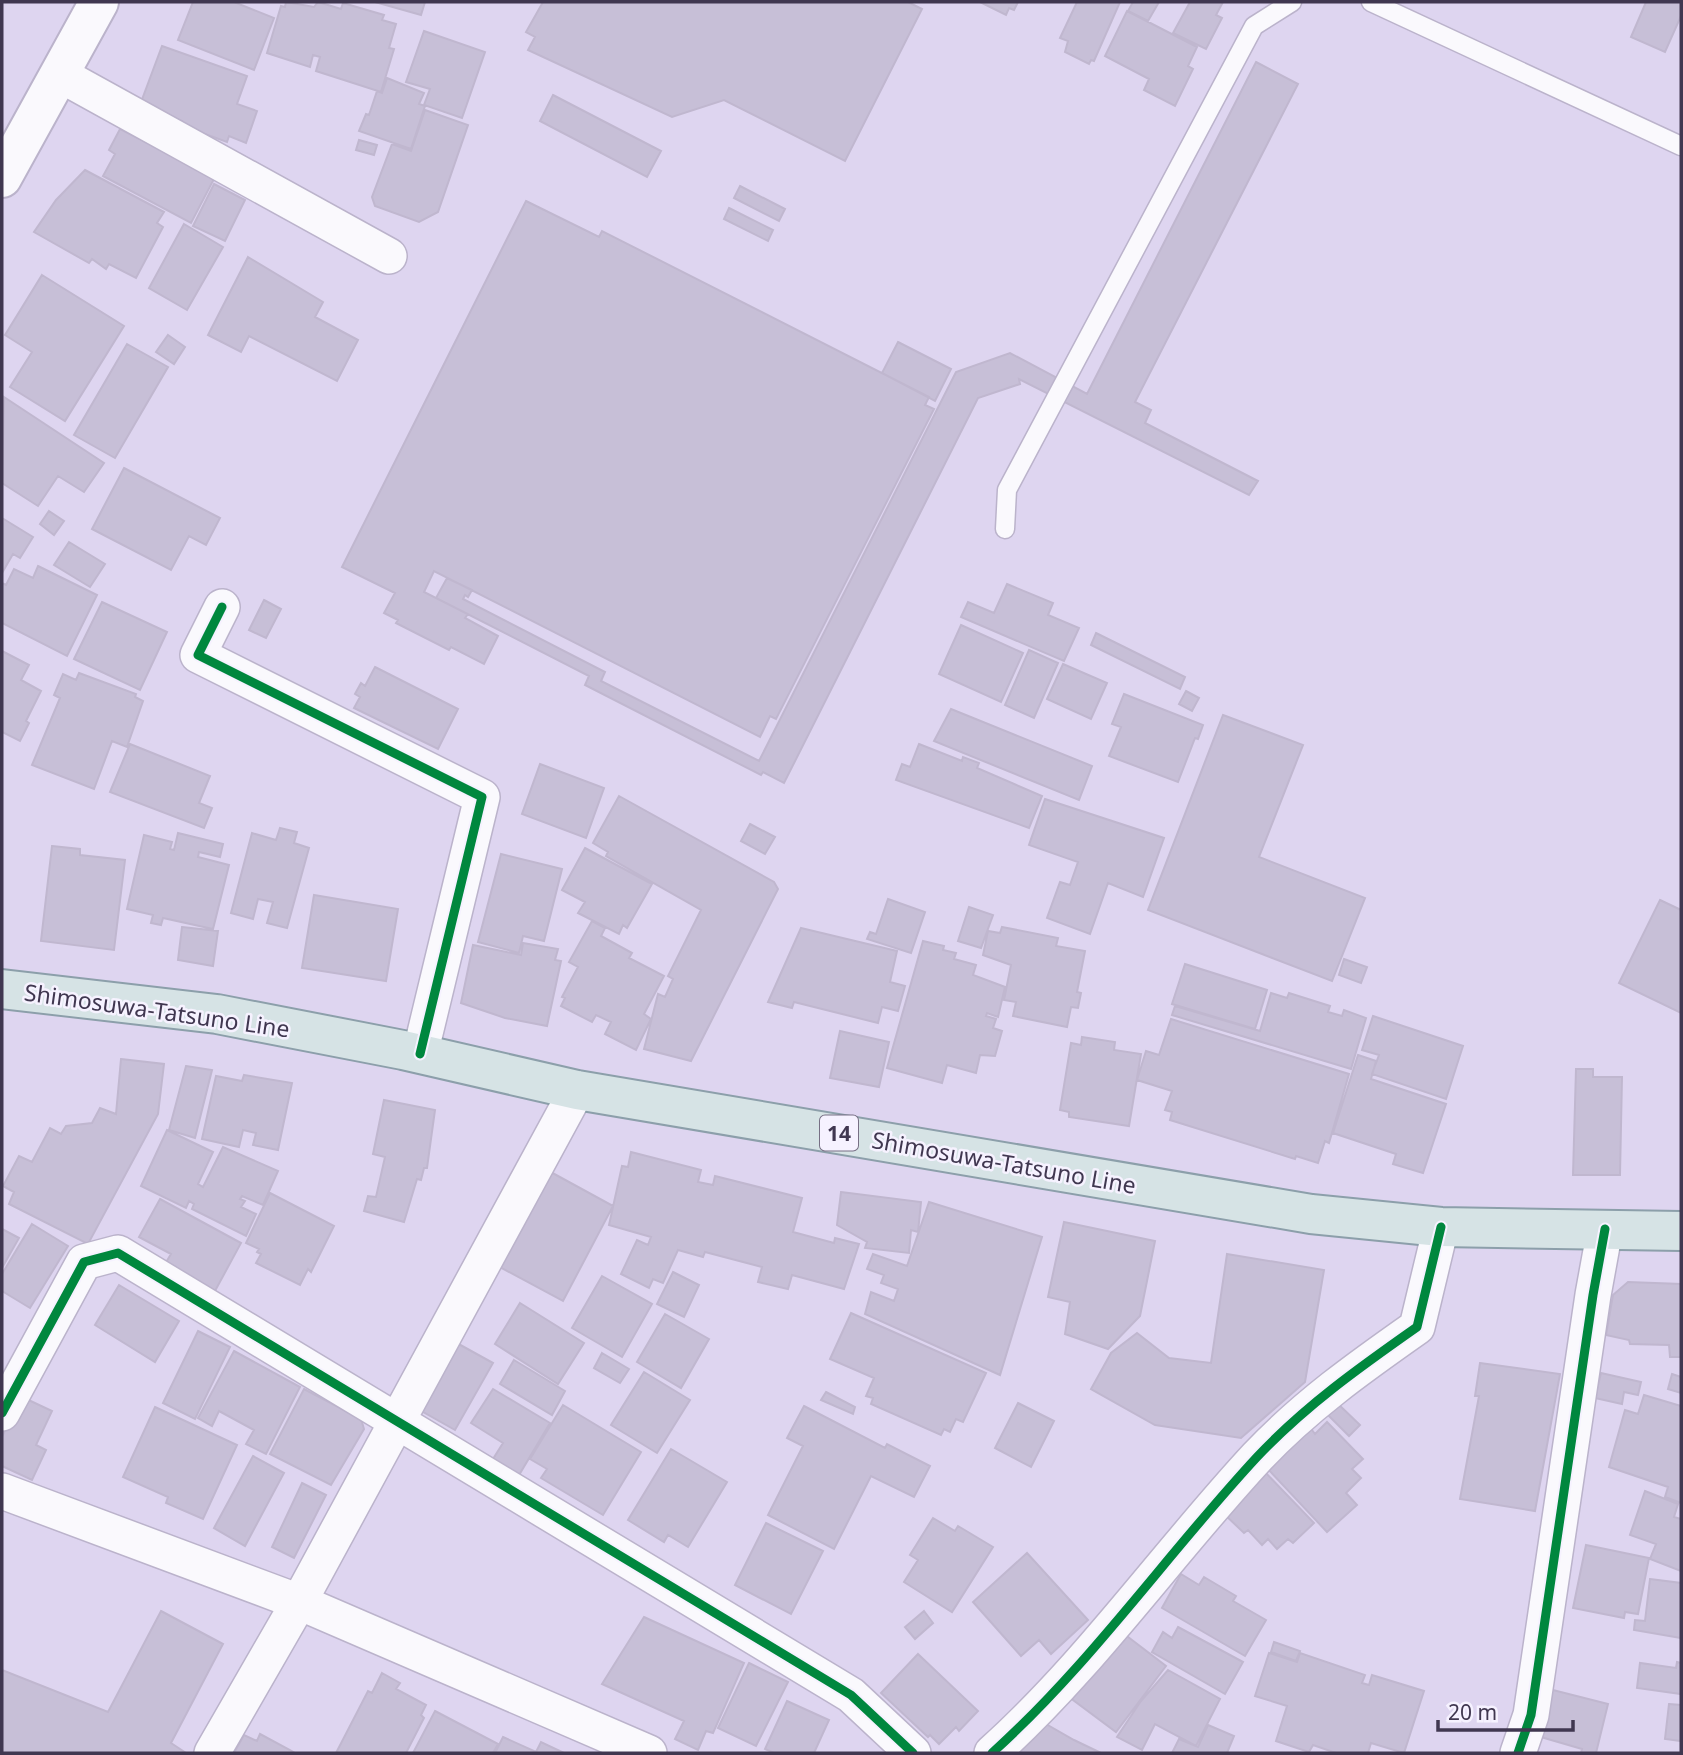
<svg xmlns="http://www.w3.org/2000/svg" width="1683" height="1755" viewBox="0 0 1683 1755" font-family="'Noto Sans',sans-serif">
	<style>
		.building { fill: #c7bfd7; stroke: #c0b7cf; stroke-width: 2 }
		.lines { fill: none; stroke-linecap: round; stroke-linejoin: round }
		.service-casing { stroke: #bbb3cb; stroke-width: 21 }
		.minor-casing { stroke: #bbb3cb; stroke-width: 38 }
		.secondary-casing { stroke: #bbb3cb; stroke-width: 42 }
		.primary-casing { stroke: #8c9faa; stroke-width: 42 }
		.service { stroke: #faf9fd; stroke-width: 18 }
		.minor { stroke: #faf9fd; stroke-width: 35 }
		.secondary { stroke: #faf9fd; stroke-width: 38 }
		.primary { stroke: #d6e3e5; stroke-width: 38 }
		.cycleway-casing { stroke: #f6f2ff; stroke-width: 13 }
		.cycleway { stroke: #00873e; stroke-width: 9 }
		.labels { text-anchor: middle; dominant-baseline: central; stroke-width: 5; stroke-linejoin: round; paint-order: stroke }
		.shield { fill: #f6f2ff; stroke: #776f84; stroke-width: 2 }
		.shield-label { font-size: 21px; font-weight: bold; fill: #403750 }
		.street-label { font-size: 23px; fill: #403750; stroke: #f6f2ff }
	</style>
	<rect width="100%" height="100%" fill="#ded5f0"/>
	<!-- building -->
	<path class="building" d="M193 2H234L274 18 254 70 178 40Z
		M286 2 314 7 318 2 341 9 343 3 384 15 382 20 396 24 389 48 394 49 381 92 316 71 320 57 313 55 310 67 267 53 281 6 285 7Z
		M375 2H425L421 15Z
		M543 2H908L922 9 845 161 724 100 672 117 528 50 535 37 526 32Z
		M980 2H1018L1014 10 1009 8 1006 15Z
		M1077 2H1120L1094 61 1091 60 1089 64 1065 52 1068 41 1060 38Z
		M1133 2H1159L1148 21 1128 11Z
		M1190 2H1223L1216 15 1222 18 1206 49 1173 33Z
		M1646 2H1681V16L1665 52 1631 37Z
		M1127 11 1197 47 1188 66 1193 69 1175 106 1144 90 1149 79 1105 56Z
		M424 31 485 52 462 118 424 105 430 89 406 82Z
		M162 46 247 76 237 104 257 111 246 143 229 136 227 142 180 125 182 121 140 105Z
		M1256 62 1298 84 1135 402 1151 410 1145 423 1258 481 1249 495 1019 379 1020 384 978 398 784 783 763 772 761 775 585 685 589 676 436 598 447 578 472 590 468 597 465 595 463 599 605 672 601 681 759 761 956 372 1010 353 1087 394Z
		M387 78 424 93 419 104 425 106 411 149 359 131 366 114 369 115 377 91 382 93Z
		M553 95 661 151 647 177 540 121Z
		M425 110 468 125 438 212 419 222 375 206 372 197 392 144 411 151Z
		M120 129 215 177 191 223 103 176 115 154 109 150Z
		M359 140 377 145 374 155 356 150Z
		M85 170 164 212 157 223 163 227 136 278 109 264 106 269 92 259 89 263 34 232 56 200Z
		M214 184 245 200 225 241 193 226Z
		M740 186 785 209 779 221 734 198Z
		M526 201 599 237 602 231 929 397 925 405 934 409 776 719 770 716 760 737 434 571 424 592 468 614 465 618 498 636 484 664 451 647 449 650 396 623 398 620 384 613 395 593 342 567Z
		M729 208 773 230 768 241 724 219Z
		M184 224 223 247 187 310 149 288Z
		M248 257 323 302 315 317 358 340 337 381 249 336 241 352 208 335Z
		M42 275 124 326 65 421 10 387 32 352 5 335Z
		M168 335 185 347 174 364 156 352Z
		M898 342 951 369 935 401 882 373Z
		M127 344 168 367 115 458 74 435Z
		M4 397 104 463 84 492 58 476 38 506 2 483Z
		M124 468 220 518 206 545 189 536 171 570 92 529Z
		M49 511 64 521 54 535 40 524Z
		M2 518 33 537 20 558 13 554 2 573Z
		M69 542 105 564 90 587 54 565Z
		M38 566 97 595 67 656 2 623V583L6 585 14 569 33 578Z
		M1007 584 1053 603 1048 615 1079 628 1064 661 961 617 968 602 994 613Z
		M264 600 281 609 266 638 249 630Z
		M102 602 167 632 140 690 74 659Z
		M961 625 1023 653 1001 702 939 674Z
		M1096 633 1185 677 1180 689 1091 645Z
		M1029 650 1058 663 1034 718 1005 705Z
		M2 651 29 665 21 680 41 691 26 721 29 723 20 741 2 732Z
		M1063 664 1107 683 1091 719 1047 699Z
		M375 667 458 709 438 749 354 708 360 697 355 694 361 683 365 686Z
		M79 673 136 694 135 697 143 701 127 747 112 741 94 789 32 765 60 698 54 695 63 674 76 680Z
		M1186 691 1199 698 1192 711 1179 704Z
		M1124 694 1203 725 1198 739 1195 738 1178 782 1109 756 1121 727 1112 724Z
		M951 709 1092 766 1079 800 934 741Z
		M1223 715 1303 745 1259 857 1365 898 1332 981 1148 910Z
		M130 744 210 776 199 803 212 808 204 828 110 792Z
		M919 744 962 761 963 757 979 763 977 768 1042 796 1029 828 896 780 902 764 910 767Z
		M540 764 604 788 586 838 522 814Z
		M619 796 774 882 778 889 691 1061 644 1049 658 994 665 997 673 979 668 976 701 910 606 856 608 852 593 843Z
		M1045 799 1164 838 1143 897 1108 883 1090 934 1047 918 1060 882 1070 885 1078 862 1029 845Z
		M750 824 775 837 765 854 741 841Z
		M280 828 297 832 294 843 309 848 287 928 267 923 273 902 258 899 253 919 231 913 252 833 276 840Z
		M178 833 223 844 220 857 199 852 198 857 229 865 213 929 163 918 161 925 151 923 153 915 127 909 144 835 172 842 170 849 174 850Z
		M52 846 80 849V855L125 860 114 950 41 941Z
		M585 848 652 884 627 928 623 925 619 934 578 913 585 902 562 890Z
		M501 854 562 869 544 941 523 936 519 953 478 942Z
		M314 895 398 909 386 981 302 968Z
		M888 899 925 912 911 953 867 939 870 932 876 934Z
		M1660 900 1681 910V1013L1619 983Z
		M969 907 993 915 981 948 958 941Z
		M592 921 605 928 601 936 632 953 629 958 664 976 644 1014 651 1019 636 1050 605 1034 611 1022 596 1015 592 1022 561 1006 565 998 562 997 578 967 569 962Z
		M182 927 218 931 213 966 178 960Z
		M1002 927 1058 938 1056 946 1085 951 1077 992 1081 993 1078 1008 1071 1007 1067 1027 1013 1016 1016 1002 1004 1000 1011 965 983 955 988 931 1000 933Z
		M801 928 897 951 890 982 905 986 898 1011 882 1007 878 1023 794 1002 792 1008 768 1002Z
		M923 941 944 946 943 950 956 953 954 959 976 965 973 975 1005 987 998 1017 987 1013 986 1016 996 1019 993 1028 1002 1031 995 1056 980 1055 976 1073 947 1065 942 1083 887 1068Z
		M523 943 558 949 555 960 561 961 547 1026 505 1018 461 1003 473 945 521 955Z
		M1344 959 1367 967 1361 983 1339 975Z
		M1185 964 1267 990 1255 1029 1172 1004Z
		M1271 993 1287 998 1289 993 1330 1006 1328 1012 1342 1016 1344 1010 1366 1018 1351 1069 1172 1015 1175 1006 1260 1031Z
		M1373 1016 1463 1046 1446 1099 1372 1074 1379 1055 1362 1050Z
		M1171 1019 1349 1074 1329 1143 1325 1141 1318 1163 1296 1156 1295 1159 1170 1120 1172 1112 1165 1110 1172 1091 1137 1080 1146 1051 1159 1055Z
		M840 1031 889 1042 879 1087 830 1078Z
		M1082 1037 1115 1042 1114 1050 1141 1054 1129 1126 1069 1117V1112L1060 1110 1071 1043 1081 1045Z
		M1358 1055 1376 1061 1371 1079 1446 1104 1423 1173 1393 1164 1396 1154 1333 1133Z
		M121 1059 164 1064 158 1114 88 1244 9 1204 14 1192 3 1186 19 1156 32 1162 50 1128 61 1134 66 1126 92 1123 100 1108 116 1114Z
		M186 1066 212 1070 195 1138 169 1130Z
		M1576 1069H1593V1077H1622L1620 1175H1573Z
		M244 1075 292 1083 278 1150 253 1145 256 1133 243 1130 239 1147 202 1139 216 1076 242 1081Z
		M384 1100 435 1110 427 1168H424L421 1180 417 1179 404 1222 364 1211 368 1196 376 1197 385 1157 373 1154Z
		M167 1130 213 1152 198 1184 203 1187 223 1147 278 1171 263 1205 242 1196 240 1199 245 1201 241 1207 256 1214 246 1236 192 1209 194 1204 189 1201 186 1208 141 1186Z
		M631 1152 701 1170 698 1182 713 1185 715 1176 802 1198 793 1232 834 1243 835 1238 859 1244 844 1289 792 1275 788 1289 758 1282 762 1267 705 1252 703 1257 678 1250 663 1283 653 1279 649 1288 621 1274 637 1240 648 1245 651 1237 609 1225 622 1166 628 1167Z
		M547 1170 613 1206 563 1301 496 1265Z
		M841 1192 921 1202 918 1232 911 1230 909 1253 865 1248 867 1242 837 1225Z
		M270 1193 334 1226 311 1272 308 1269 300 1285 256 1263 261 1254 257 1252 259 1249 246 1243Z
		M160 1199 241 1243 215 1291 165 1264 171 1254 139 1237Z
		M929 1202 1042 1237 1000 1375 865 1314 871 1292 894 1301 898 1289 881 1283 884 1275 867 1269 873 1254 907 1266Z
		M1064 1222 1155 1241 1140 1316 1108 1349 1065 1334 1070 1302 1048 1297Z
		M32 1224 68 1246 30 1308 2 1291V1274Z
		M2 1229 19 1238 2 1268Z
		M1227 1254 1324 1270 1305 1382 1241 1438 1155 1425 1091 1389 1111 1353 1137 1333 1169 1358 1211 1363Z
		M673 1272 699 1285 684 1317 657 1304Z
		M602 1276 652 1304 622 1357 572 1328Z
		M1628 1282 1681 1284V1357H1670L1669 1345 1630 1344 1629 1340 1606 1335 1613 1295Z
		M119 1285 179 1321 155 1362 95 1325Z
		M520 1303 584 1343 558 1384 495 1344Z
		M851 1313 986 1373 963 1422 956 1419 950 1432 944 1429 941 1435 871 1404 873 1398 866 1396 874 1378 830 1359Z
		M665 1314 709 1339 681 1388 637 1362Z
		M198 1331 230 1347 195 1419 163 1403Z
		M455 1342 493 1363 455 1430 418 1409Z
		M234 1351 300 1387 266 1454 246 1444 254 1430 219 1411 212 1426 198 1418Z
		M602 1353 629 1369 620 1383 594 1368Z
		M514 1360 565 1391 552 1415 500 1384Z
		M1480 1363 1560 1374 1535 1511 1460 1499 1479 1396H1475Z
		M644 1372 690 1400 657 1453 611 1425Z
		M1601 1373 1641 1382 1638 1395 1624 1392 1622 1404 1595 1398Z
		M1672 1374 1681 1377V1393L1668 1389Z
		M304 1389 361 1419 364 1429 331 1485 270 1454Z
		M493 1389 550 1423 519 1475 493 1459 503 1443 471 1423Z
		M826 1392 855 1407 853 1414 821 1400Z
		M1644 1395 1681 1406V1503L1665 1497 1668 1487 1609 1467 1625 1410 1638 1414Z
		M20 1396 52 1411 36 1445 46 1450 32 1480 2 1466V1437Z
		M1335 1401 1360 1425 1349 1436 1324 1411Z
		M1018 1403 1054 1421 1031 1467 995 1448Z
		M563 1405 641 1452 603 1515 541 1478 547 1469 530 1459Z
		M804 1406 885 1448 887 1444 930 1466 914 1497 871 1476 834 1549 768 1515 803 1446 787 1438Z
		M155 1407 237 1445 203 1519 166 1503 168 1497 123 1477Z
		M1327 1422 1363 1459 1352 1469 1361 1478 1346 1493 1357 1505 1327 1532 1266 1467 1309 1426 1315 1434Z
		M671 1449 727 1482 688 1547 668 1535 664 1542 628 1520Z
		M253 1456 284 1473 245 1546 214 1528Z
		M1263 1470 1314 1523 1293 1543 1288 1539 1277 1549 1268 1539 1262 1545 1248 1530 1244 1533 1221 1511Z
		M302 1483 326 1495 294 1558 272 1547Z
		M1645 1491 1678 1504 1674 1517 1681 1519V1571L1650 1559 1656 1544 1630 1535Z
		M933 1518 955 1531 958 1526 993 1547 952 1612 904 1582 918 1560 910 1555Z
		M766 1523 823 1551 791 1614 735 1585Z
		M1586 1545 1649 1558 1638 1614 1625 1612 1624 1618 1573 1608Z
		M1027 1553 1088 1620 1051 1654 1039 1640 1021 1656 973 1602Z
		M1181 1574 1199 1585 1204 1577 1236 1596 1233 1601 1266 1620 1245 1656 1162 1608Z
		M1650 1579 1681 1583V1638L1634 1630 1635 1620 1645 1621Z
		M161 1611 223 1644 171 1743 186 1753H2V1670L108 1712Z
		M924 1611 933 1623 915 1639 905 1627Z
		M644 1617 744 1663 713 1733 706 1731 698 1750 675 1739 684 1721 602 1684Z
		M1115 1627 1166 1666 1116 1732 1065 1694Z
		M1178 1627 1243 1662 1225 1694 1152 1652 1163 1632 1172 1638Z
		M1274 1642 1300 1651 1296 1661 1271 1652Z
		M1269 1653 1297 1662 1300 1653 1365 1675 1362 1683 1369 1685 1372 1675 1424 1691 1404 1753 1371 1743 1368 1753H1336L1313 1745 1309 1752 1276 1741 1287 1706 1255 1696Z
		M918 1654 978 1711 959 1731 956 1727 939 1744 930 1735 928 1737 881 1693Z
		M1677 1662 1681 1663V1694L1637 1688 1640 1663 1676 1668Z
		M749 1663 788 1682 756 1746 718 1728Z
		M1168 1670 1220 1699 1196 1746 1155 1724 1142 1750 1117 1737 1141 1701Z
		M382 1673 400 1683 396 1689 426 1705 421 1715 424 1718 406 1753H336L368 1691 372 1693Z
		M1545 1688 1608 1704 1596 1753H1581L1582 1749 1534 1735Z
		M787 1701 829 1720 814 1753H774L765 1749Z
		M1669 1704 1681 1705V1741L1665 1739Z
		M435 1711 498 1744 493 1753H413Z
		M1039 1720 1074 1740 1101 1753H1018Z
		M1208 1725 1234 1736 1227 1753H1172L1179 1739 1198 1747Z
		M260 1734 290 1750 295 1753H234L244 1735 257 1741Z
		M503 1737 536 1752 541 1742 564 1753H495Z"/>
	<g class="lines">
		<!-- service casing -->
		<g class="service-casing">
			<path id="service" d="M1371 2 1681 146
				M1005 529 1007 490 1254 26 1292 2"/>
		</g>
		<!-- minor casing -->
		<g class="minor-casing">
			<path id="minor" d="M59 74 389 256
				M222 607 198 655 482 797 420 1054
				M2 1413 84 1262 118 1253 851 1695 913 1753
				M2 1491 299 1602 649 1753
				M212 1753 299 1602 577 1090
				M992 1753C1090 1665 1167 1554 1257 1457 1305 1406 1360 1367 1417 1327L1441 1227
				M1518 1753 1531 1715 1593 1295 1605 1229"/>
		</g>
		<!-- secondary casing -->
		<g class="secondary-casing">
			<path id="secondary" d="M2 178 99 2"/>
		</g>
		<!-- primary casing -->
		<g class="primary-casing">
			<path id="primary" d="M2 989 217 1014 403 1050 577 1090 1311 1214 1441 1227 1681 1231"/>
		</g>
		<!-- service -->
		<use href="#service" class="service"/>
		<!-- minor -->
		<use href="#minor" class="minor"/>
		<!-- secondary -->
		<use href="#secondary" class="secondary"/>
		<!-- primary -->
		<use href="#primary" class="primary"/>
		<!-- cycleway casing -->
		<g class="cycleway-casing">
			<path id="cycleway" d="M222 607 198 655 482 797 420 1054
				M2 1413 84 1262 118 1253 851 1695 913 1753
				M992 1753C1090 1665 1167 1554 1257 1457 1305 1406 1360 1367 1417 1327L1441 1227
				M1518 1753 1531 1715 1593 1295 1605 1229"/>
		</g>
		<!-- cycleway -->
		<use href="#cycleway" class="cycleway"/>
	</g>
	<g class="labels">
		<!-- shield labels -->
		<rect class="shield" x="820" y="1115.5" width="38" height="35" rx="5"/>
		<g class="shield-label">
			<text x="839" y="1133">14</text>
		</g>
		<!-- street labels -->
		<g class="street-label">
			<text transform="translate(157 1010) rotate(8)">Shimosuwa-Tatsuno Line</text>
			<text transform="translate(1004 1162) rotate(10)">Shimosuwa-Tatsuno Line</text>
		</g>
	</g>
	<!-- border -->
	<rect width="1683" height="1755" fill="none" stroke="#403750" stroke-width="7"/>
	<!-- scale -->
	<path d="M1438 1720v10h135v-10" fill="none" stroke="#403750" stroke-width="3.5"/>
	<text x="1448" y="1720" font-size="21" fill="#403750" stroke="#f6f2ff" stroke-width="5" paint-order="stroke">20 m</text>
</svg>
